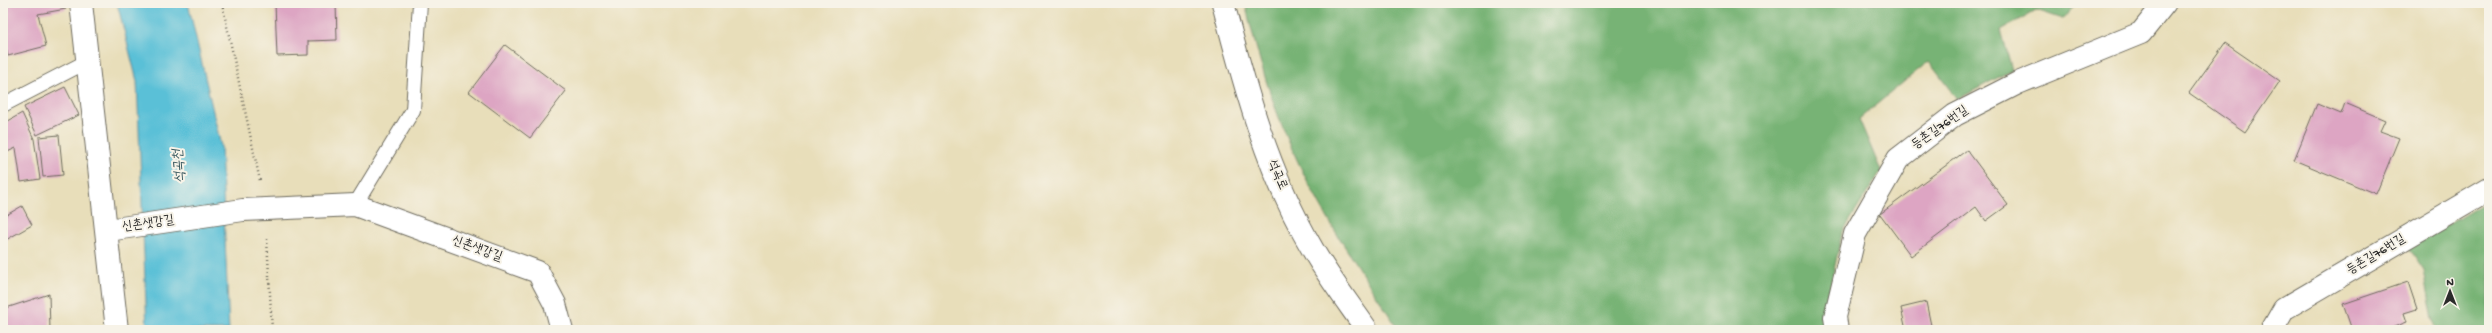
<svg xmlns="http://www.w3.org/2000/svg" width="2492" height="333" viewBox="0 0 2492 333" font-family="'Gochi Hand','Poor Story',sans-serif">
	<style>
		.forest { fill: #77b374; stroke: #516f50 }
		.water { fill: #5ac0d7; stroke: #427681 }
		.building { fill: #dda5c3 }
		.lines { fill: none; stroke-linecap: round; stroke-linejoin: round }
		.service-casing { stroke: #6d6a5d; stroke-width: 16 }
		.minor-casing { stroke: #6d6a5d; stroke-width: 24 }
		.tertiary-casing { stroke: #6d6a5d; stroke-width: 24 }
		.path { stroke: #6d6a5d; stroke-width: 2.5; stroke-dasharray: 1 3; stroke-linecap: butt }
		.service { stroke: #fff; stroke-width: 14 }
		.minor { stroke: #fff; stroke-width: 22 }
		.tertiary { stroke: #fff; stroke-width: 22 }
		.labels { text-anchor: middle; dominant-baseline: central; stroke-width: 4; stroke-linejoin: round; paint-order: stroke }
		.street-label { font-size: 13px; fill: #2b2b2b; stroke: #f7f3e8 }
		.water-label { font-size: 14px; font-style: italic; fill: #39585f; stroke: #f7f3e8 }
	</style>
	<rect width="100%" height="100%" fill="#f7f3e8"/>
	<filter id="ink" filterUnits="userSpaceOnUse"><feTurbulence type="fractalNoise" baseFrequency=".025" numOctaves="2"/><feDisplacementMap in="SourceGraphic" scale="8" xChannelSelector="R" yChannelSelector="G"/><feConvolveMatrix kernelMatrix="1 2 1 2 8 2 1 2 1" color-interpolation-filters="sRGB"/></filter>
	<filter id="wash" filterUnits="userSpaceOnUse"><feTurbulence type="fractalNoise" baseFrequency=".012" numOctaves="4" result="noise"/><feDisplacementMap in="SourceGraphic" scale="16" xChannelSelector="R" yChannelSelector="G"/><feGaussianBlur stdDeviation="0.9" result="paint"/><feColorMatrix in="noise" values="0 0 0 0 0 0 0 0 0 0 0 0 0 0 0 0 0 1.4 0 .05"/><feComposite in="paint" operator="in"/></filter>
	<g filter="url(#wash)">
		<rect width="100%" height="100%" fill="#e8deba"/>
		<!-- forest -->
		<path class="forest" d="M1245 3H2076L2063 19 2036 10 2001 30 2012 70 1958 99 1929 61 1859 119 1881 171 1842 233 1824 316 1825 330H1399C1364 276 1326 222 1299 164 1274 113 1258 58 1245 3Z
			M2489 200V330H2435L2424 270 2409 248Z"/>
		<!-- water -->
		<path class="water" d="M117 3H188L221 146 229 330H147L137 81Z"/>
		<g id="blocks">
			<!-- building -->
			<path class="building" d="M3 3H65L66 9 38 14 46 46 8 56 3 36Z
				M275 3H336L337 40 308 41V55L277 56Z
				M2225 43 2280 81 2245 132 2189 93Z
				M505 45 566 91 530 138 469 92Z
				M65 87 79 115 37 135 24 107Z
				M2345 103 2385 120 2380 131 2399 138 2376 194 2294 160 2317 104 2341 114Z
				M22 113 34 139 40 179 21 182 16 148 3 154V124Z
				M59 135 63 175 43 177 39 137Z
				M1967 150 2008 205 1986 221 1976 207 1911 256 1880 214Z
				M22 206 32 225 4 241 3 217Z
				M2408 282 2417 309 2404 313 2407 322 2386 330H2352L2343 304Z
				M49 294 50 330H3V309Z
				M1926 302 1932 330H1906L1901 308Z"/>
		</g>
	</g>
	<g filter="url(#ink)">
		<use href="#blocks" fill-opacity="0" stroke="#6d6a5d" stroke-width="1"/>
		<g class="lines">
			<!-- service casing -->
			<g class="service-casing">
				<path id="service" d="M3 105 86 62
					M355 205 413 110 420 3"/>
			</g>
			<!-- minor casing -->
			<g class="minor-casing">
				<path id="minor" d="M81 3 117 330
					M108 230 243 210 355 205 538 272 555 304 562 330
					M1837 330 1835 317 1855 234 1898 159 1955 115 2018 83 2141 33 2165 3
					M2272 330 2284 309 2489 189"/>
			</g>
			<!-- tertiary casing -->
			<g class="tertiary-casing">
				<path id="tertiary" d="M1223 3C1245 88 1268 174 1313 250 1329 278 1349 304 1367 330"/>
			</g>
			<!-- path -->
			<path class="path" d="M222 3 260 181
				M267 239 272 330"/>
			<!-- service -->
			<use href="#service" class="service"/>
			<!-- minor -->
			<use href="#minor" class="minor"/>
			<!-- tertiary -->
			<use href="#tertiary" class="tertiary"/>
		</g>
	</g>
	<g class="labels">
		<!-- street labels -->
		<g class="street-label">
			<text transform="translate(1940 128) rotate(-35)">등촌길76번길</text>
			<text transform="translate(1277 175) rotate(67)">석곡로</text>
			<text transform="translate(148 224) rotate(-8)">신촌샛강길</text>
			<text transform="translate(477 249) rotate(20)">신촌샛강길</text>
			<text transform="translate(2376 255) rotate(-31)">등촌길76번길</text>
		</g>
		<!-- water labels -->
		<g class="water-label">
			<text transform="translate(180 166) rotate(-95)">석곡천</text>
		</g>
	</g>
	<!-- margin -->
	<rect width="2492" height="333" fill="none" stroke="#f7f3e8" stroke-width="16"/>
	<!-- north arrow -->
	<g transform="translate(2450 291)" stroke="#f7f3e8" stroke-width="3" paint-order="stroke">
	<path d="M0-3L7 15L0 10L-7 15Z" fill="#2b2b2b"/>
	<text y="-6" font-size="11" font-weight="bold" text-anchor="middle" fill="#2b2b2b">N</text>
	</g>
</svg>
